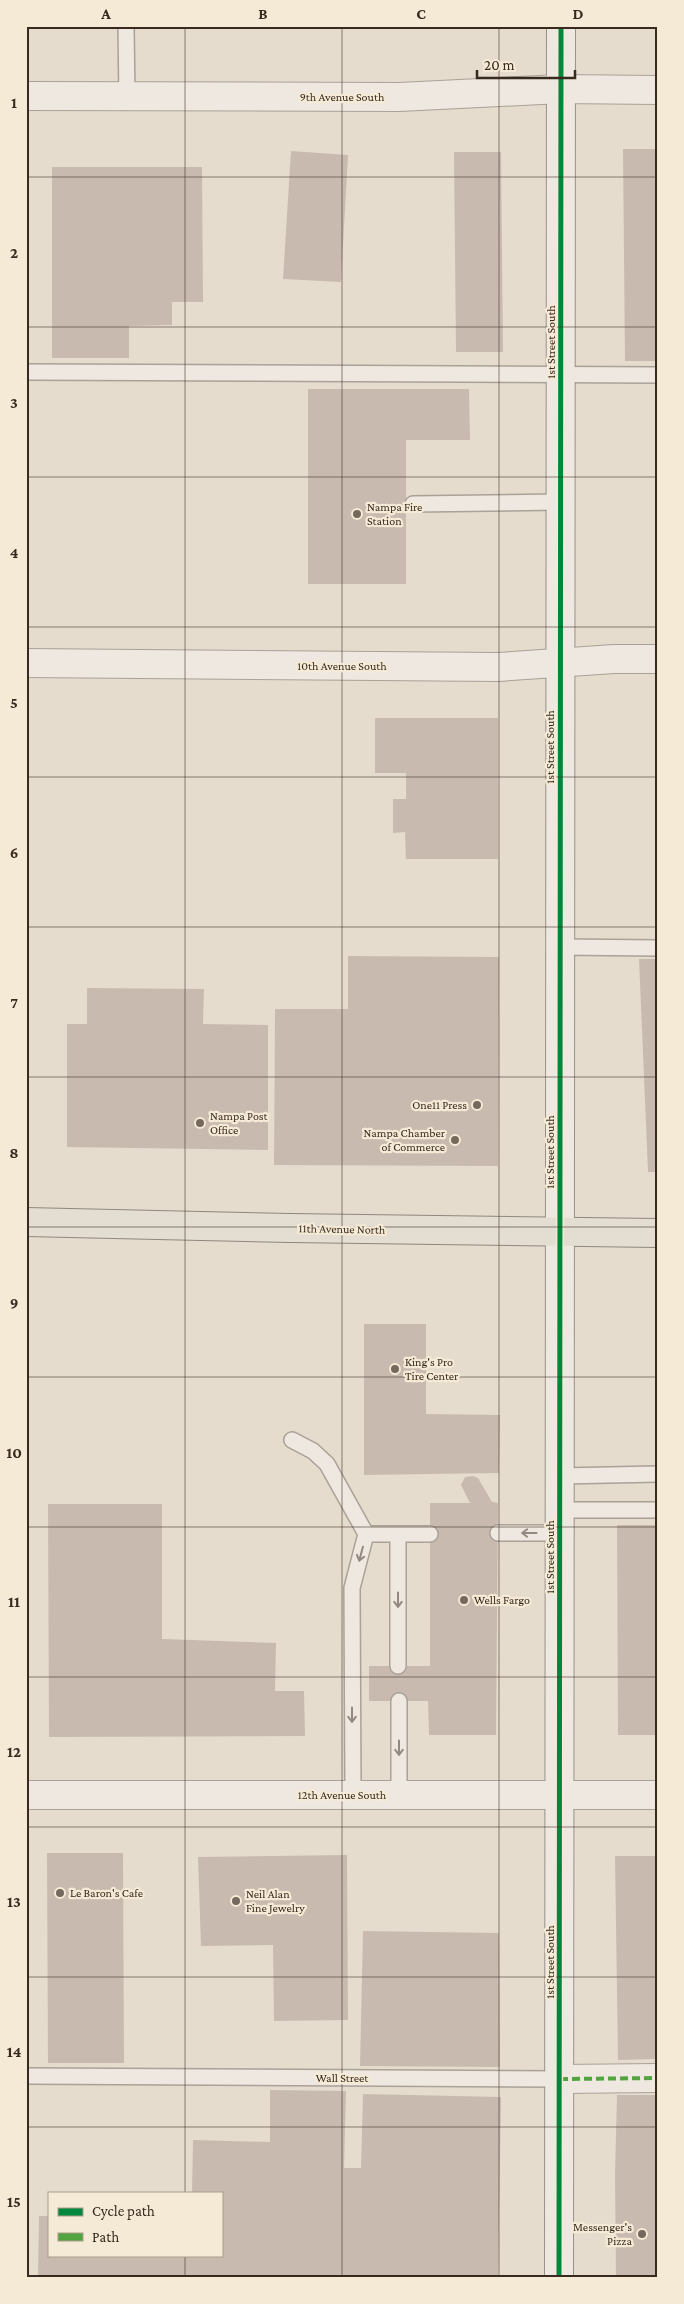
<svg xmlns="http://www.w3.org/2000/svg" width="684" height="2304" viewBox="0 0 684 2304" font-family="'Crimson Pro',serif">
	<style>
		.building { fill: #c9baaf }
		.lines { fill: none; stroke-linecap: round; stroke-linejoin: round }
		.lane-casing { stroke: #aaa197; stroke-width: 18 }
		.street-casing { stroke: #aaa197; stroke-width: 30 }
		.secondary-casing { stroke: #9a9187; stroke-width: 30 }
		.primary-casing { stroke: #90877e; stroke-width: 30 }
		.lane { stroke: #eee8e0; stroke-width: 15 }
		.street { stroke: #eee8e0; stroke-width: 28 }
		.secondary { stroke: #eee8e0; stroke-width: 28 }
		.primary { stroke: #e4ddd1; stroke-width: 28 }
		.quiet { stroke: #53a441; stroke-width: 4; stroke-dasharray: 8 4; stroke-linecap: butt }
		.cycleway-casing { stroke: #f5ead5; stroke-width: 8 }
		.cycleway { stroke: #00873e; stroke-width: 5 }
		.oneway { stroke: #948980 }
		.grid { fill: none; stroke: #392a1f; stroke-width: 1; stroke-opacity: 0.55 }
		.poi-dot { fill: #75685c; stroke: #f5ead5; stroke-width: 2 }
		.labels { text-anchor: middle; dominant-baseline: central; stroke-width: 4.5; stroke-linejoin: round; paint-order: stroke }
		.street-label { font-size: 12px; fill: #392a1f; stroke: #f5ead5 }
		.poi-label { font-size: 12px; fill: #392a1f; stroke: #f5ead5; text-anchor: start }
		.neatline { fill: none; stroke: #392a1f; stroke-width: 2 }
		.grid-label { font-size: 16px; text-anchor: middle; font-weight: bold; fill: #392a1f }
	</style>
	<rect width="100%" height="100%" fill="#e5dcce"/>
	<!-- building -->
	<path class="building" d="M623 149H658V361H625Z
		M291 151 348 155 341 282 283 279Z
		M454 152H501L503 352H456Z
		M52 167H202L203 302H172V325L129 326V358H52Z
		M308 389H469L470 440H406V584H308Z
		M375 718H498V859H406L405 832 393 833V799H406V773H375Z
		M348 956 499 957 498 1166 274 1165 275 1009H348Z
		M639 959H658V1172H648Z
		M87 988 204 989 203 1024 268 1025V1150L67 1147V1024H87Z
		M364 1324H426V1414L500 1415 499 1473 364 1475Z
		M473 1476 478 1478 492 1502 498 1503 496 1735H429L428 1701H369V1666H430V1503H470L461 1485 465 1477Z
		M48 1504H162V1639L276 1643 275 1691H304L305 1736 49 1737Z
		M617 1525H658V1735H618Z
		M47 1853H123L124 2063H48Z
		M347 1855 348 2020 274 2021 273 1945 201 1946 198 1857Z
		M615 1856H658V2059L618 2060Z
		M363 1931 499 1933 500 2067 360 2066Z
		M270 2090 346 2091 344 2168H361L363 2094 501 2097 498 2278H38L39 2216H49V2255H221V2193H192L193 2140 270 2142Z
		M617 2095H658V2278H616L615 2175Z"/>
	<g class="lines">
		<!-- lane casing -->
		<g class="lane-casing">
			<path id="lane" d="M126 26 127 98
				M26 372 658 375
				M413 504 561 502
				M560 947 658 948
				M292 1440 313 1451 327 1464 366 1534
				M560 1476 658 1474
				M560 1510H658
				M498 1533H560
				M398 1534V1666
				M353 1795 352 1588 366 1534H430
				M399 1795V1701
				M26 2076 560 2079"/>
		</g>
		<!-- street casing -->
		<g class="street-casing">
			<path id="street" d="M26 96 399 97 561 89 658 90
				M26 663 498 667 614 659H658
				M26 1795H658
				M560 2079 658 2078"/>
		</g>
		<!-- secondary casing -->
		<g class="secondary-casing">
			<path id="secondary" d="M559 2278 561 26"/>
		</g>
		<!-- primary casing -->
		<g class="primary-casing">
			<path id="primary" d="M26 1222 290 1228 658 1233"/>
		</g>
		<!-- lane -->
		<use href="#lane" class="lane"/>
		<!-- street -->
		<use href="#street" class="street"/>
		<!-- secondary -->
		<use href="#secondary" class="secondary"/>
		<!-- primary -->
		<use href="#primary" class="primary"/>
		<!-- quiet -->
		<path class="quiet" d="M560 2079 658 2078"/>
		<!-- cycleway casing -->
		<g class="cycleway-casing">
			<path id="cycleway" d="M559 2278 561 26"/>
		</g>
		<!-- cycleway -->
		<use href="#cycleway" class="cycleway"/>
	</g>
	<!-- one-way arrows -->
	<defs><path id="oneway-shaft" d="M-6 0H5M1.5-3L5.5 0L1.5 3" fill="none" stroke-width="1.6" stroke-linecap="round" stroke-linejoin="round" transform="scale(1.25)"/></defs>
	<g class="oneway">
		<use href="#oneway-shaft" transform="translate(529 1533) rotate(180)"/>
		<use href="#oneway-shaft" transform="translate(361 1554) rotate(105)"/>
		<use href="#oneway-shaft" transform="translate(398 1600) rotate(90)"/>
		<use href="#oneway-shaft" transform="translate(352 1715) rotate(90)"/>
		<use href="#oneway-shaft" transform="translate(399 1748) rotate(90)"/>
	</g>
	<!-- grid -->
	<path class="grid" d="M185 26V2193M342 26V2278M499 26V2278M26 177H658M26 327H658M26 477H658M26 627H658M26 777H658M26 927H658M26 1077H658M26 1227H658M26 1377H658M26 1527H658M26 1677H658M26 1827H658M26 1977H658M26 2127H658M185 2255V2278"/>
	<!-- markers -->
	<g class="poi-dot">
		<circle cx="357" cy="514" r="5"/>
		<circle cx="477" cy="1105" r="5"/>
		<circle cx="200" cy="1123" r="5"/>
		<circle cx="455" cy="1140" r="5"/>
		<circle cx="395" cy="1369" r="5"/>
		<circle cx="464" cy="1600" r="5"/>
		<circle cx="60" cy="1893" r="5"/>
		<circle cx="236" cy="1901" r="5"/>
		<circle cx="642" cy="2234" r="5"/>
	</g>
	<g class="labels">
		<!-- street labels -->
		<g class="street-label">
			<text x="342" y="97">9th Avenue South</text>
			<text transform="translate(551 342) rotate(-90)">1st Street South</text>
			<text x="342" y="666">10th Avenue South</text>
			<text transform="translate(550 747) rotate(-90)">1st Street South</text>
			<text transform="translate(550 1152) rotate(-90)">1st Street South</text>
			<text transform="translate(342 1229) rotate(1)">11th Avenue North</text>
			<text transform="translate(550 1557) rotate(-90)">1st Street South</text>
			<text x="342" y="1795">12th Avenue South</text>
			<text transform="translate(550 1962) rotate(-90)">1st Street South</text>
			<text x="342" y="2078">Wall Street</text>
		</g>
		<!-- poi labels -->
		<g class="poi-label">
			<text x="367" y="507">Nampa Fire<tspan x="367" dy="14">Station</tspan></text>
			<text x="467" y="1105" text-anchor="end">One11 Press</text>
			<text x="210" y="1116">Nampa Post<tspan x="210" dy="14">Office</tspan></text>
			<text x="445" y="1133" text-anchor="end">Nampa Chamber<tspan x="445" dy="14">of Commerce</tspan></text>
			<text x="405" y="1362">King's Pro<tspan x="405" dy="14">Tire Center</tspan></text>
			<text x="474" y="1600">Wells Fargo</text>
			<text x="70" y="1893">Le Baron's Cafe</text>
			<text x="246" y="1894">Neil Alan<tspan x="246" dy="14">Fine Jewelry</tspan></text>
			<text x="632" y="2227" text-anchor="end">Messenger's<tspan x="632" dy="14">Pizza</tspan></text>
		</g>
	</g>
	<!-- border -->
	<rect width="684" height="2304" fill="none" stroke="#f5ead5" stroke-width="55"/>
	<!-- legend -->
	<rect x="48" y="2192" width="175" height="65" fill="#f5ead5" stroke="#aa9d8c"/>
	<rect x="58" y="2208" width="25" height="8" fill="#00873e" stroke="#aa9d8c"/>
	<text x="92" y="2216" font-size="15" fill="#392a1f">Cycle path</text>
	<rect x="58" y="2233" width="25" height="8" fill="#53a441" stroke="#aa9d8c"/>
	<text x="92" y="2242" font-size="15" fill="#392a1f">Path</text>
	<!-- scale -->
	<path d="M477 70v8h98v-8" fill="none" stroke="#392a1f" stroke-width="2.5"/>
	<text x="484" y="70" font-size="15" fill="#392a1f" stroke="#f5ead5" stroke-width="4" paint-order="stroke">20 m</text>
	<rect x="28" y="28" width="628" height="2248" class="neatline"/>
	<g class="grid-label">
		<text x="106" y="19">A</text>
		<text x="263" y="19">B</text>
		<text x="421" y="19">C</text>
		<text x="578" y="19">D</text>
		<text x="14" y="108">1</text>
		<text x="14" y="258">2</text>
		<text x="14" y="408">3</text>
		<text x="14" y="558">4</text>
		<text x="14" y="708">5</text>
		<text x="14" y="858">6</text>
		<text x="14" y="1008">7</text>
		<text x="14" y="1158">8</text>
		<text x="14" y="1308">9</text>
		<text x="14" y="1458">10</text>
		<text x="14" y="1607">11</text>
		<text x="14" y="1757">12</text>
		<text x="14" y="1907">13</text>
		<text x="14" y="2057">14</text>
		<text x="14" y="2207">15</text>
	</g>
</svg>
